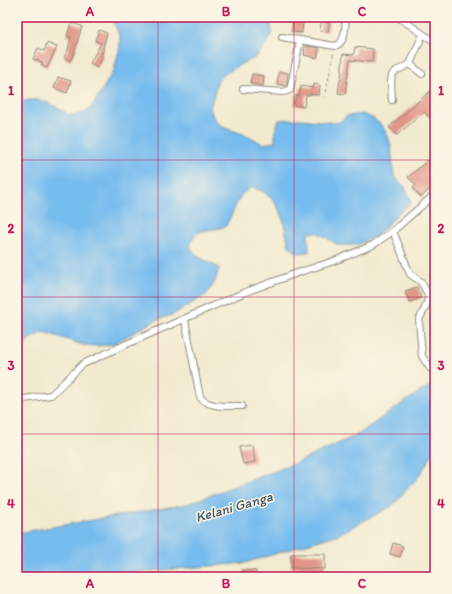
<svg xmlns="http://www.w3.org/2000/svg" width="452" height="594" viewBox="0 0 452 594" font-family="Itim,sans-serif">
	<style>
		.water { fill: #77bcee; stroke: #51748c }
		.building { fill: #e19688 }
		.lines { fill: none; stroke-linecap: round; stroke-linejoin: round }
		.minor-casing { stroke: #8e8a7d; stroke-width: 8 }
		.path { stroke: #8e8a7d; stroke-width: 1; stroke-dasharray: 3 3; stroke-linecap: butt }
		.minor { stroke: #fff; stroke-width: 6 }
		.grid { fill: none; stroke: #c2185b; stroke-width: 1; stroke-opacity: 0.55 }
		.labels { text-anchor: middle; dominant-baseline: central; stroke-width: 3; stroke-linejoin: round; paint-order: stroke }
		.water-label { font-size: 14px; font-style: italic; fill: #425666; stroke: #fcf5e5 }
		.neatline { fill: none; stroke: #c2185b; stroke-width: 1.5 }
		.grid-label { font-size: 13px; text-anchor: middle; font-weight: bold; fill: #c2185b }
	</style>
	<rect width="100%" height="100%" fill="#fcf5e5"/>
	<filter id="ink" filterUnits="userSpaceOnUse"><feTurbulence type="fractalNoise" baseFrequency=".025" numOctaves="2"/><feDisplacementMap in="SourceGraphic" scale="8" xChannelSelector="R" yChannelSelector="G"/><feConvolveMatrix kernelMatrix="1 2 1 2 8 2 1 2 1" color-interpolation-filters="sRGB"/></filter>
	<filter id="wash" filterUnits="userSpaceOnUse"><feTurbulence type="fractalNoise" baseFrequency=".012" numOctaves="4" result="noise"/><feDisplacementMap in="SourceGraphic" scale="16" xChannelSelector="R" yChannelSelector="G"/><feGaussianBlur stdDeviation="0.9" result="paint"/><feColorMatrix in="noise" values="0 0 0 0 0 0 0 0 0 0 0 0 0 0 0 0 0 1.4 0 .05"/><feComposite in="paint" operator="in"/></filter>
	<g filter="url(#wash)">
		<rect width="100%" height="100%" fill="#f2eacf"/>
		<!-- water -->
		<path class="water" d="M116 17H267L271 20 272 32 268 42 256 57 237 66 218 79 210 108 213 117 222 127 249 136 263 144 275 142V131L279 120 300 119 338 123 347 116 363 114 374 119 382 126 388 136 391 147 394 176 405 187 411 202 398 213 379 234 357 245H338L317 232 308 233 309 252 297 253 289 246 282 215 274 201 264 192 252 187 241 195 226 226C222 227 218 229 214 229 199 232 194 230 190 247L197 256 219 268 215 282 206 295 172 315 156 320 113 344 97 346 83 345 44 332 31 338 20 349H17V101C24 101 30 100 36 100 47 100 61 110 69 115L81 114 92 107 114 70 120 46V36L113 22Z
			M435 382V449L419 476 392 506 339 534 245 563 115 574 109 577H17V533L187 504 296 463 359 434 400 405Z"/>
		<g id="blocks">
			<!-- building -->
			<path class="building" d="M293 17H303L302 33 292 32Z
				M322 17H330L328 32 320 31Z
				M71 23 82 26 74 54 70 61 64 57 68 50 71 37 67 36Z
				M99 30 107 33 103 48 104 49 101 56 103 57 97 68 90 63 101 43 95 41Z
				M47 43 57 47 47 68 41 65 42 62 33 59 38 48 44 51Z
				M305 46 319 48 317 58 304 55Z
				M355 47 373 49 372 62 350 60 345 94 338 93 340 80H341L343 54 354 55Z
				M279 72 288 73 286 86 277 84Z
				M252 74 264 76 263 86 250 83Z
				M58 77 71 81 67 93 54 88Z
				M314 84 320 85 319 95 310 94V95H306L304 107 294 105 296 95 299 96 301 86 313 88Z
				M435 87V123L424 112 397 135 389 127Z
				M428 160 435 168V185L421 197 413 188 416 185 408 177Z
				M417 287 421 298 410 302 405 291Z
				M252 445 255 462 243 464 239 447Z
				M393 543 403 546 400 557 390 554Z
				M291 554H325V569L291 568Z
				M243 570 256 571V577H243Z"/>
		</g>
	</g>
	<g filter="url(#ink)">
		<use href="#blocks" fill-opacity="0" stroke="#8e8a7d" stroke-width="1"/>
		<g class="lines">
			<!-- minor casing -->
			<g class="minor-casing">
				<path id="minor" d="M398 17 435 42
					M282 37 335 46C346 43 345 27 346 17
					M410 64 422 74
					M243 89 283 92 290 90 300 41
					M392 100 391 82 392 75 396 71 410 64 423 34
					M393 231 410 274 421 282 429 296 425 308 419 320 422 356 430 368
					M185 320 200 397C208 408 229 406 242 406
					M17 400 51 395 83 364 129 343 243 293 297 273 334 261 373 245 393 231 435 194"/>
			</g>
			<!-- path -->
			<path class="path" d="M325 98 334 51"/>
			<!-- minor -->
			<use href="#minor" class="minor"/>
		</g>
	</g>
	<!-- grid -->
	<path class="grid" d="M158 17V577M294 17V577M17 160H435M17 297H435M17 434H435"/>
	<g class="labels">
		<!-- water labels -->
		<g class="water-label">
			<text transform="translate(234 507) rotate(-16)">Kelani Ganga</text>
		</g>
	</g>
	<!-- margin -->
	<rect width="452" height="594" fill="none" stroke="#fcf5e5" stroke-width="44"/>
	<rect x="22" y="22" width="408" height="550" class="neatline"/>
	<g class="grid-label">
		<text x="90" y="16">A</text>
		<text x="226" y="16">B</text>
		<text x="362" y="16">C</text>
		<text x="11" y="95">1</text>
		<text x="441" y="95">1</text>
		<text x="11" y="233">2</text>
		<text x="441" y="233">2</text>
		<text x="11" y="370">3</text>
		<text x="441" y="370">3</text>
		<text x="11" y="508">4</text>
		<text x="441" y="508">4</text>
		<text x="90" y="588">A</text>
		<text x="226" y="588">B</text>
		<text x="362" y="588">C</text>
	</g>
</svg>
